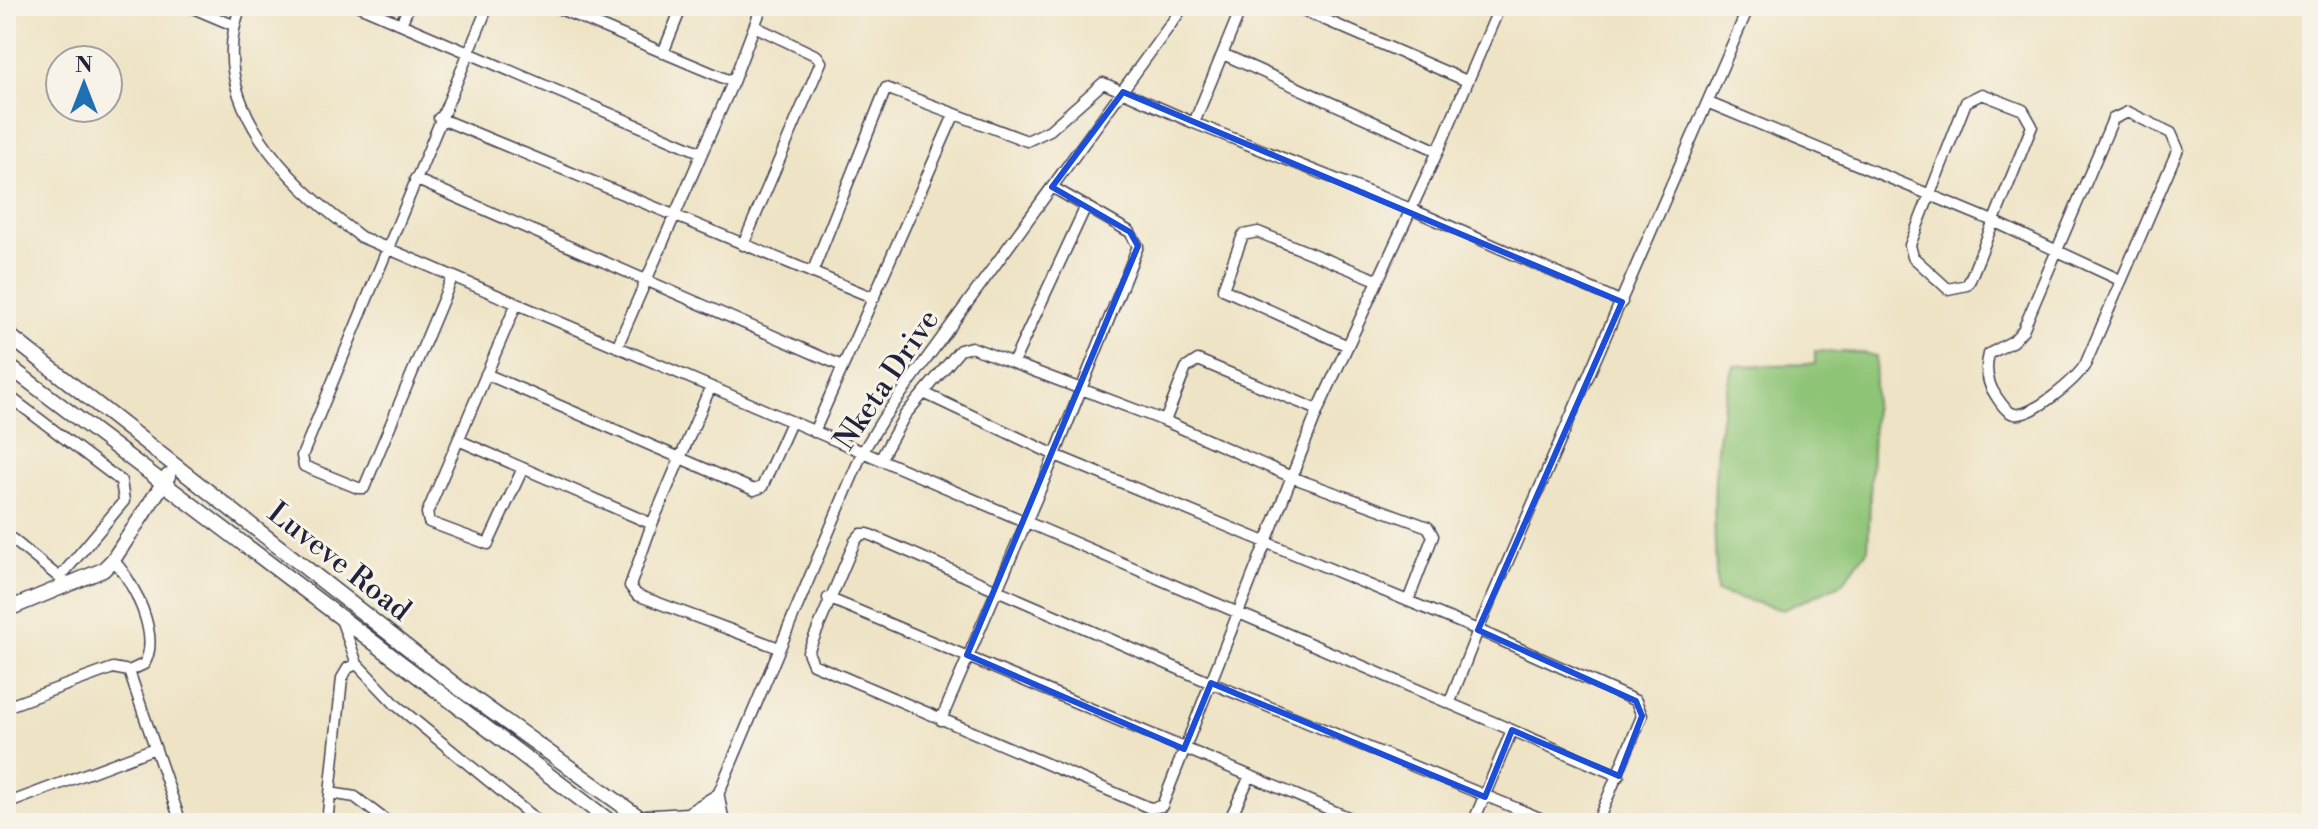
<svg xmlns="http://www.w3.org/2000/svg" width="2318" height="829" viewBox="0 0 2318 829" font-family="'Libre Bodoni',serif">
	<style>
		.green { fill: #8ec476; stroke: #587358; stroke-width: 2 }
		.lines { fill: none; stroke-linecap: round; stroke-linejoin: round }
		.street-casing { stroke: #413f50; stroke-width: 13 }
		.secondary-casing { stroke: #413f50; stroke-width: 17 }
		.street { stroke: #fff; stroke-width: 10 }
		.secondary { stroke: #fff; stroke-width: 14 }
		.marked { fill: none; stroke: #1d4ed8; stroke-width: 6; stroke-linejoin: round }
		.labels { text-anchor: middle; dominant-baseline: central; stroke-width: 6; stroke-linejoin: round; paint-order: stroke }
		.street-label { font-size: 30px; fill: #22223b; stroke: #f7f3e8 }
	</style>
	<rect width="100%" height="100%" fill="#f7f3e8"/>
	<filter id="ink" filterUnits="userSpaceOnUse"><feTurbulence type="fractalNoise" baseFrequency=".0125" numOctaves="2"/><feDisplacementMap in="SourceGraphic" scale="16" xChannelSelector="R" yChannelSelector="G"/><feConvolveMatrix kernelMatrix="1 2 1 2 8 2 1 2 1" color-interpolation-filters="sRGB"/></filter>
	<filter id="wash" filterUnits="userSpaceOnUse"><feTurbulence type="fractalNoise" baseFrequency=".006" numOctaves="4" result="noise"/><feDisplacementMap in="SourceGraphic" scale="32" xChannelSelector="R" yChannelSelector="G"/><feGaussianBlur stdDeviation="1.8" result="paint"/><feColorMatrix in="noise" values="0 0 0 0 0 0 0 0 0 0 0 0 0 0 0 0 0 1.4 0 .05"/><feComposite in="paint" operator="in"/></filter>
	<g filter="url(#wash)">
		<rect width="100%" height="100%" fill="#eee3c5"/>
		<!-- green -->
		<path class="green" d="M1815 351 1864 353 1876 356 1868 549 1843 583 1783 610 1717 592C1713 518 1710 437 1734 366L1815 364Z"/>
	</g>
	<g filter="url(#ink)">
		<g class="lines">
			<!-- street casing -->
			<g class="street-casing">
				<path id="street" d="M188 6 233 25
					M241 6C203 102 291 186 361 237L1619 776
					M359 6 702 153
					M553 6 733 82
					M1293 6 1467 81
					M1479 6 1497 13
					M1500 6 1438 151 1318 410 1162 806 1150 808 813 664 808 652 855 541 861 534H868L1211 683 1552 823
					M401 24 409 6
					M663 53 682 6
					M1223 54 1438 151
					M1982 94 2023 110 2032 126 1970 280 1967 285 1948 289 1913 257 1910 245 1966 102Z
					M1709 103 1993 221 2120 280
					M2128 112 2171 133 2178 149 2085 365C2075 380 2032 418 2014 414 2006 412 2000 402 1996 396 1987 383 1985 369 1989 354L2013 341 2023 330 2113 119Z
					M439 118 874 298
					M1194 123 1242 6
					M415 179 842 366
					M743 245 821 62 817 56 756 27
					M812 273 886 88 1027 141 1050 130 1103 83 1194 123 1411 209 1622 302
					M452 278 364 488H358L304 466 302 456 488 6
					M516 305 427 513 429 522 488 544 523 468
					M1348 346 1223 289 1243 235 1258 232 1377 280
					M617 347 733 82 762 6
					M1014 361 1086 206
					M486 374 754 490 762 487 791 422
					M710 388 652 524 630 586 637 595 779 648
					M6 394 121 481 124 501 61 576
					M926 394 1055 455 1478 630 1636 701 1642 716 1597 823
					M1165 421 1186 368 1198 360 1318 410
					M814 432 954 115
					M458 440 652 524
					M880 460 905 415 960 350 971 347 1165 421 1294 478 1428 527 1433 536 1408 601
					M6 534 61 579
					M113 560C134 581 161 637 144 664L129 671
					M828 598 1362 823
					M341 619 357 664
					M1450 702 1478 630 1749 6
					M6 707 113 668 129 671 181 823
					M941 720 1055 455 1138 246 1130 232 1052 187
					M330 793 355 797 389 823
					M6 804 155 748
					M327 823 342 678 348 668 357 664 396 705 540 823
					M703 823 717 797 862 453 882 420 1184 6
					M1228 823 1250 776
					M1473 823 1512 730"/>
			</g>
			<!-- secondary casing -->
			<g class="secondary-casing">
				<path id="secondary" d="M6 333 459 688 647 823
					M6 364 612 823
					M6 610 103 570 113 560 168 476
					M638 818 688 815 717 797 722 823"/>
			</g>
			<!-- street -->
			<use href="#street" class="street"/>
			<!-- secondary -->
			<use href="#secondary" class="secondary"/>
		</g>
	</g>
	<!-- marked area -->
	<path class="marked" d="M1123 92 1622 302 1478 630 1636 701 1642 716 1619 776 1512 730 1485 797 1211 683 1184 749 967 655 1138 246 1130 232 1052 187Z"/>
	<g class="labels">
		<!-- street labels -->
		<g class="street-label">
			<text transform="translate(887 380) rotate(-56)">Nketa Drive</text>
			<text transform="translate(339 562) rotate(38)">Luveve Road</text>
		</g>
	</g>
	<!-- margin -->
	<rect width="2318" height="829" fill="none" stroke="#f7f3e8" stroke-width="32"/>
	<!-- north arrow -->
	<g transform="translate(84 84)"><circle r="38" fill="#f7f3e8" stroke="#a29fa3" stroke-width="2"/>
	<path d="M0-6L14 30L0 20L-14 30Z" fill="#1f6fb2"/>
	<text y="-12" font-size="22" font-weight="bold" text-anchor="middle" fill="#22223b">N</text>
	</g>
</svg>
